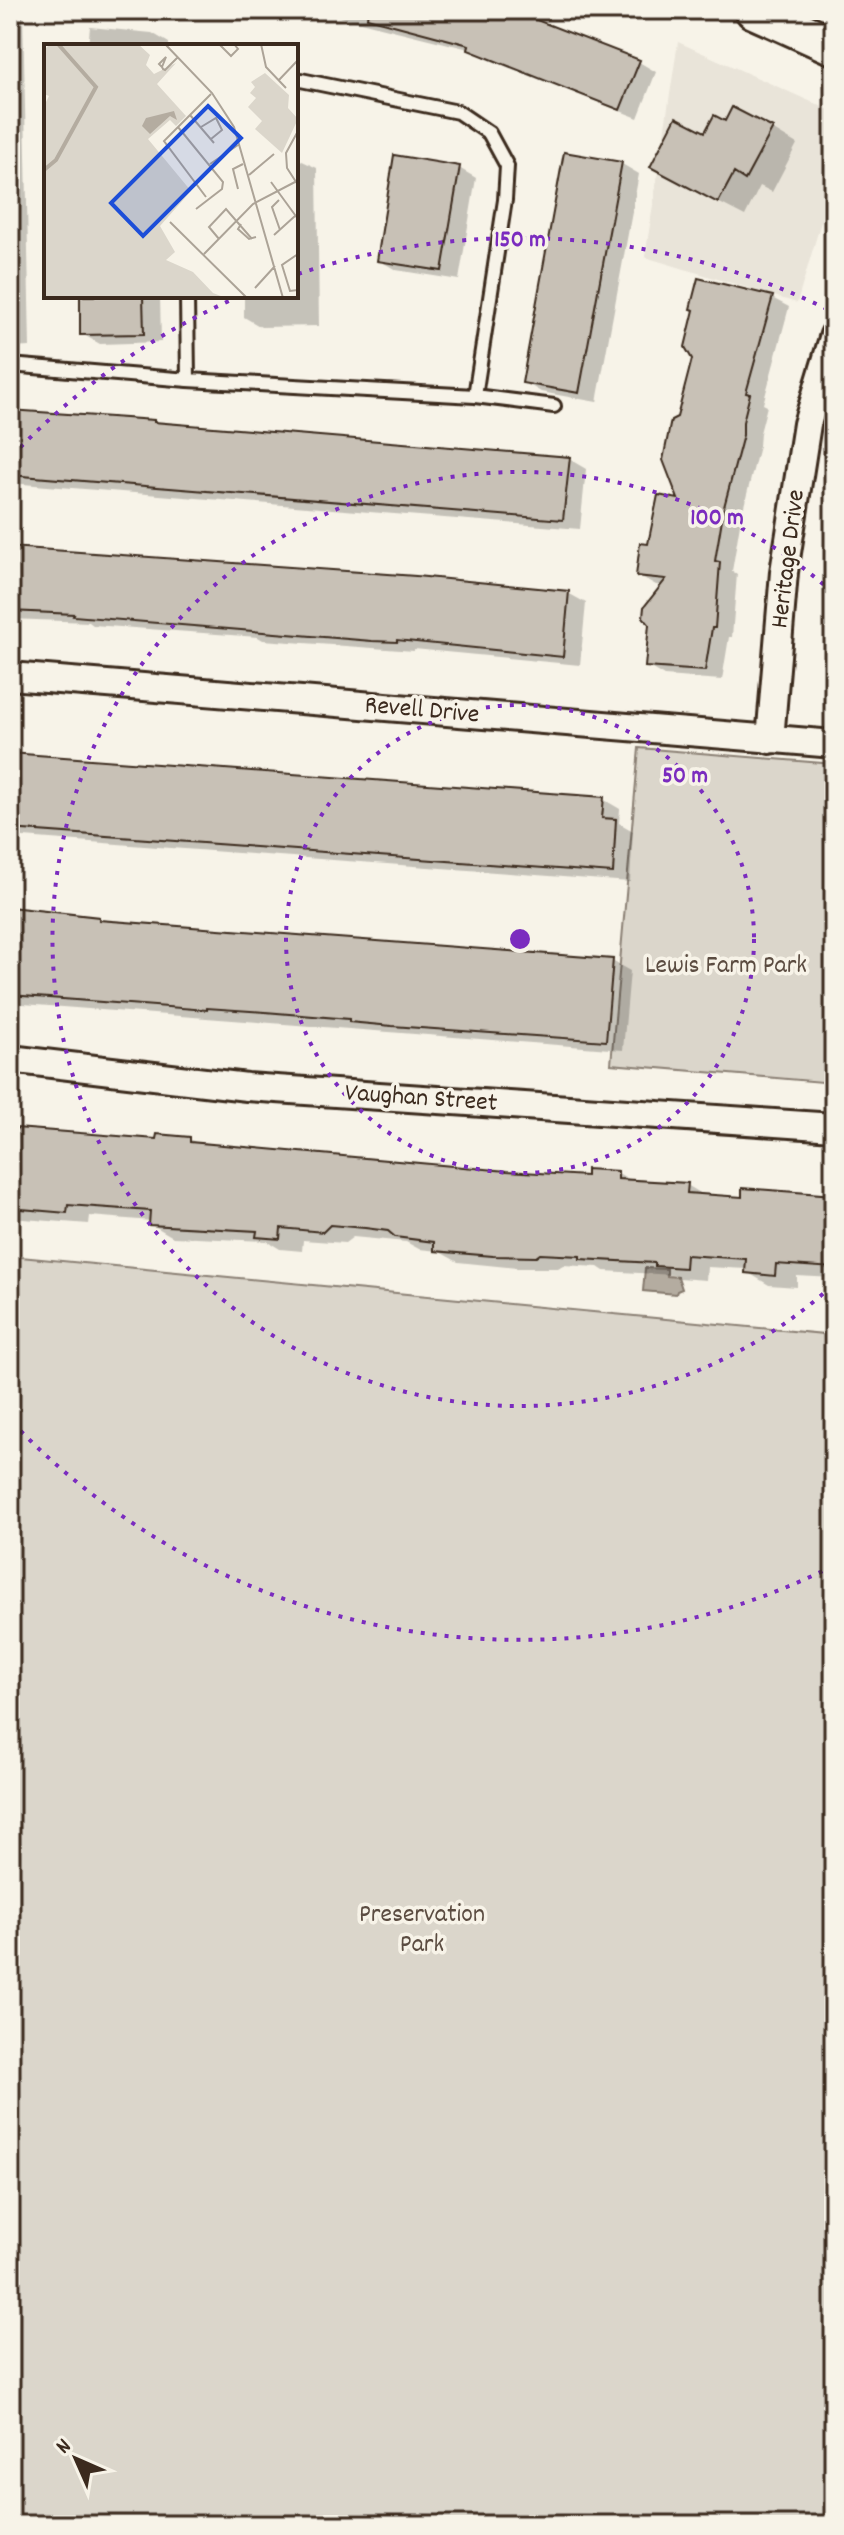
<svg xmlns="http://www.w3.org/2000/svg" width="844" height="2535" viewBox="0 0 844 2535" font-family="Dekko,sans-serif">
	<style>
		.built { fill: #e9e4d9 }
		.green { fill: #dbd6cb; stroke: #8b8074; stroke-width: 2 }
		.water { fill: #b4aca0; stroke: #84786c; stroke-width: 2 }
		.shadow { fill: #0003 }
		.building { fill: #c8c1b6; stroke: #3b2a1e; stroke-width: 2 }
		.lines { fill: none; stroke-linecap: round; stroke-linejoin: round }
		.lane-casing { stroke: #3b2a1e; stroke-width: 18 }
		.street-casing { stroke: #3b2a1e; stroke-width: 32 }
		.secondary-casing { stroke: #3b2a1e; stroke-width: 42 }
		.lane { stroke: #f7f3e8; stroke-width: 12 }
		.street { stroke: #f7f3e8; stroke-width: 26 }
		.secondary { stroke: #f7f3e8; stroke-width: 36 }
		.ring { fill: none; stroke: #7b2cbf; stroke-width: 4; stroke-dasharray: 4 8 }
		.labels { text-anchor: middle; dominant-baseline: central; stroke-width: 7; stroke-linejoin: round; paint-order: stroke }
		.street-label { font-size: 26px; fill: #3b2a1e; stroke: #f7f3e8 }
		.park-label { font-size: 26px; fill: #5b4c41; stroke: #f7f3e8 }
		.inset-river { fill: none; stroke: #b4aca0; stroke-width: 4 }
		.inset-road { fill: none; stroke: #aca397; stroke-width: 2 }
		.view { fill: #1d4ed8; fill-opacity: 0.15; stroke: #1d4ed8; stroke-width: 4 }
		.inset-edge { fill: none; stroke: #3b2a1e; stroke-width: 4 }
		.centre { fill: #7b2cbf; stroke: #f7f3e8; stroke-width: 4 }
		.ring-label { font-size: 24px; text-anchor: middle; font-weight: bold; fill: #7b2cbf; stroke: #f7f3e8; stroke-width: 7; stroke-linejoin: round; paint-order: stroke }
	</style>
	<rect width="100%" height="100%" fill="#f7f3e8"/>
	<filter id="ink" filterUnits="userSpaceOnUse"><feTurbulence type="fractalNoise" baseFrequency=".0125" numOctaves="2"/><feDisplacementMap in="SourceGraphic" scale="16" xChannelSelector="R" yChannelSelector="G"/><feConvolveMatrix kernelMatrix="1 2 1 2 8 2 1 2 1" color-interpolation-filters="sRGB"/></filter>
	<g filter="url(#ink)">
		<!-- built -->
		<path class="built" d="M678 42 834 112V178L797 303 645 257Z"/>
		<!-- green -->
		<path class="green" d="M639 748 834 764V1083L611 1064Z
			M10 1256 834 1335V2525H10Z"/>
		<!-- water -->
		<path class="water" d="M645 1268 667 1269V1276L678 1277 682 1289 677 1291 676 1294 643 1291Z"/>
		<!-- shadow -->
		<path class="shadow" d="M10 10H23L30 347 10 348Z
			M312 10H507L639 62 656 72 638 118 487 59 473 50Z
			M90 27 152 33 169 43V46H88Z
			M726 123 772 129 797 144 772 192 760 186 745 216 677 181 706 134Z
			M296 158 317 168 319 326 261 327 244 317V296H296Z
			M622 164 639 174 597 402 541 392 524 382Z
			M459 168 476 178 459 280 396 270 379 260Z
			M82 296H160L161 342 100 344 82 334Z
			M772 298 789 307 763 404 767 406 760 433 759 446 741 518 732 571 737 574 732 637H729L722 680 664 676 647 666 664 586 656 585 638 575 650 546 681 501 679 418Z
			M10 412 154 422 159 424 569 459 586 469 580 529 10 483Z
			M10 549 568 593 586 603 580 665 414 649V651L263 640 258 637 93 625 89 622 10 619Z
			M10 755 603 799 620 809 619 823 633 831 630 882 10 836Z
			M10 909 99 919 107 923 612 961 630 971 623 1050 10 1003Z
			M10 1130 158 1141 189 1139 201 1145 587 1178 618 1173 634 1182 687 1185 707 1197 834 1198V1278L797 1276V1287L769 1285 747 1272V1269L707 1267 706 1280 679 1278 674 1275 604 1271 598 1267 563 1265 558 1268H517L458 1262 438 1251 419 1249 406 1242 353 1237 345 1243 303 1240 302 1251 280 1249 267 1241 173 1237 151 1224 152 1221 90 1216 89 1224 10 1218Z"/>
		<!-- building -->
		<path class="building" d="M368 10H511L640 60 620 110 468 50 469 45 367 18Z
			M732 107 773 128 745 180 734 173 718 203 650 167 676 117 705 132 714 115 725 121Z
			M564 152 622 162 579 393 522 383Z
			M394 155 460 166 442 271 377 261Z
			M698 278 773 296 746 393 750 394 743 422V435L724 507 715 561 720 562 715 628H712L705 671 645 667 649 624 643 617 644 607 666 579 636 576 640 543 648 544 658 495 678 499 663 460 671 420 677 417 692 359 685 347 694 310 690 309Z
			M80 296H143L144 334 80 335Z
			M10 410 154 420V422L570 457 563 520 10 475Z
			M10 547 416 576 569 591 563 657 397 640V642L372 641 73 616 74 614 10 611Z
			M10 753 604 797 602 818 616 819 613 873 10 829Z
			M10 907 99 917V920L613 959 606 1041 392 1026 349 1022V1019L265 1012 207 1008V1010L10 995Z
			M16 1128 156 1139 157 1134 190 1137V1142L507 1171 586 1176V1169L618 1171V1179L688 1183 687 1193 742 1197V1188L834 1195V1268L776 1264 775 1276 745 1273 746 1259 686 1255 685 1268 655 1266V1263L580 1259V1256L540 1254 536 1257 493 1256 434 1251V1242L395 1237 388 1231 365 1228 330 1225 323 1232 281 1228 280 1239 256 1237 257 1231 149 1225 150 1211 68 1205 67 1213 10 1208V1141L15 1142Z"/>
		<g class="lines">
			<!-- lane casing -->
			<g class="lane-casing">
				<path id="lane" d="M296 79 458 112 489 133 507 166 505 200 475 396
					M187 296 188 380
					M10 365 188 380 475 396 554 406"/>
			</g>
			<!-- street casing -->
			<g class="street-casing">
				<path id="street" d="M10 676 834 744
					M770 740 784 572 807 424 834 335
					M10 1059 247 1087 834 1127"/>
			</g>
			<!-- secondary casing -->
			<g class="secondary-casing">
				<path id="secondary" d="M754 10 834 46"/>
			</g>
			<!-- lane -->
			<use href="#lane" class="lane"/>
			<!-- street -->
			<use href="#street" class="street"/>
			<!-- secondary -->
			<use href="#secondary" class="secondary"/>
		</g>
	</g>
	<!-- distance rings -->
	<g class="ring">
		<circle cx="520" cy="939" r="234"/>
		<path d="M832 1286A467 467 0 1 1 832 592"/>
		<path d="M833 1566A701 701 0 0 1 12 1422M12 456A701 701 0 0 1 240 296M298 274A701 701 0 0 1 833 312"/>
	</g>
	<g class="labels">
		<!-- street labels -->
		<g class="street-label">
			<text transform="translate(789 559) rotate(-83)">Heritage Drive</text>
			<text transform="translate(422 711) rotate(5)">Revell Drive</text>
			<text transform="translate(421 1099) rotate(4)">Vaughan Street</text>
		</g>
		<!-- park labels -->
		<g class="park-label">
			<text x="726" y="966">Lewis Farm Park</text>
			<text x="422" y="1915">Preservation<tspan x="422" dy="30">Park</tspan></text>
		</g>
	</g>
	<!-- overview -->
	<g transform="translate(44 44)">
		<rect width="254" height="254" fill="#f7f3e8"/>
		<path d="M6 0H94L106 11 102 21 110 30 132 19 113 40 142 72 132 82 126 76 104 95 147 147 116 182 131 208 122 216 149 228 169 249 182 254H0V62L5 52 0 50V6ZM221 29 245 51 244 64 254 75 238 109 211 85 218 77 204 63 212 54 206 49 211 43 207 38Z" fill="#dbd6cb"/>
		<path d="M130 67 133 76 126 72 106 90 98 82 102 74Z" fill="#b4aca0"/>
		<path class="inset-river" d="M0 126 12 116 52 43 14 0"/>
		<path class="inset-road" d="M121 0 168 49 190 83 239 254M175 0 187 12 194 5 190 0M217 0 222 23 242 44M118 23 122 13 115 20 118 23 119 25 121 26 134 13M234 37 254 16M146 71 170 99M134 83 179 138 178 145 152 165M157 83 172 74 178 86 167 95M254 87 242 109 243 124 254 141M166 120 194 101M205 131 230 110M227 138 254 175M194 145 189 125 199 120M162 153 120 97 167 50M235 156 228 163 236 186M126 178 203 254M197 180 194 185 205 195 212 193M230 191 251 172M175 195 165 183 182 165 208 195M160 210 209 160 251 138M254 210 238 221 246 247 254 246M211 244 231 222"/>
		<path class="view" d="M164 62 197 94 99 192 67 159Z"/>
		<rect width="254" height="254" class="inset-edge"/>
	</g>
	<circle cx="520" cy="939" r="12" class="centre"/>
	<g class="ring-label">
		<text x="520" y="246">150 m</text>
		<text x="717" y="524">100 m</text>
		<text x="685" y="782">50 m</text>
	</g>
	<!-- margin -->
	<rect width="844" height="2535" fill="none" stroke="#f7f3e8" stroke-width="40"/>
	<rect x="20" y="20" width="804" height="2495" fill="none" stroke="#3b2a1e" stroke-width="3" filter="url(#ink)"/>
	<!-- north arrow -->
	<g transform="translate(76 2459) rotate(315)" stroke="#f7f3e8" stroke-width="6" paint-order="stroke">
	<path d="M0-6L14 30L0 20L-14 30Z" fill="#3b2a1e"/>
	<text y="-12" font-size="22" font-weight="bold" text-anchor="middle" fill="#3b2a1e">N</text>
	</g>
</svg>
